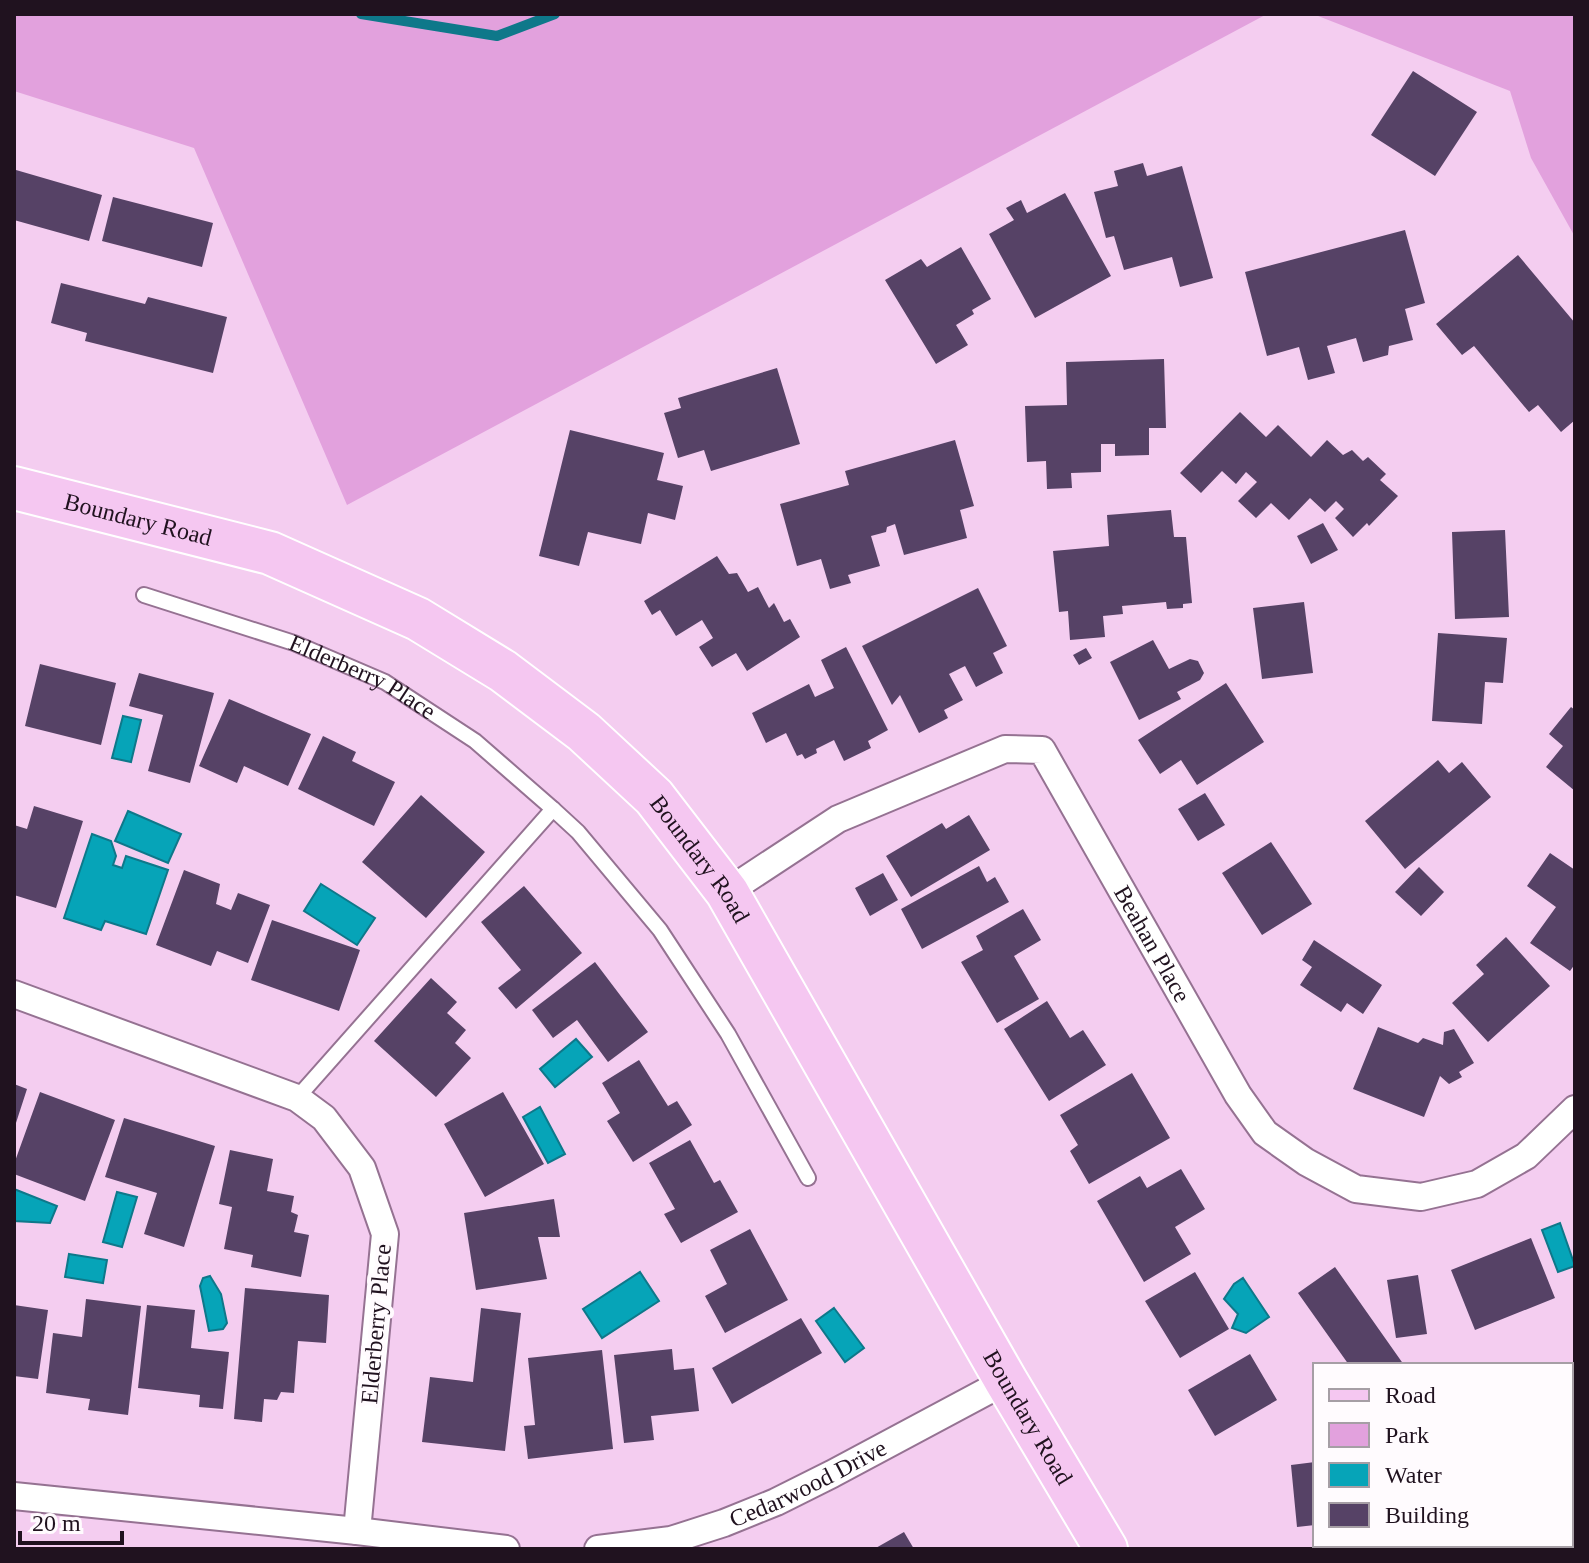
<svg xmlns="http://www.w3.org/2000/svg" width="1589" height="1563" viewBox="0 0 1589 1563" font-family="'Times New Roman',serif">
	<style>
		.green { fill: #e2a1dd }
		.water { fill: #06a4b8; stroke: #0e788a; stroke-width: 2 }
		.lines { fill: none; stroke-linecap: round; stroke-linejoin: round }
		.stream { stroke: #0e788a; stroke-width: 10 }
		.building { fill: #564266 }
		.lane-casing { stroke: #957292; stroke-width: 18 }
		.street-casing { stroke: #957292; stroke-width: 30 }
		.primary-casing { stroke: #fff; stroke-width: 46 }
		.lane { stroke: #fff; stroke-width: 14 }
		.street { stroke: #fff; stroke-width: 26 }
		.primary { stroke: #f5c7f1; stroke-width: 42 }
		.labels { text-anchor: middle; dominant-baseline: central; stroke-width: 8; stroke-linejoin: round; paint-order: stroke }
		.street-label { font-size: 24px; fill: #20121f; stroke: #fffbfe }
	</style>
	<rect width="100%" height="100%" fill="#f4cdf0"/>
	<!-- green -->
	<path class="green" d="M14 14H1267L347 505 194 148 14 91Z
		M1313 14H1575V237L1531 158 1510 91Z"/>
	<!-- water -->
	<path class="water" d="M123 716 141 720 131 762 112 758Z
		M128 811 181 834 168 863 115 841Z
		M92 834 111 841 116 856 113 865 122 868 126 856 168 870 146 934 105 921 101 930 64 918Z
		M321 884 375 918 357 945 304 911Z
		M576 1039 592 1057 555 1087 540 1069Z
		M540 1107 565 1154 548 1163 523 1117Z
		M14 1189 57 1206 50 1223 14 1221Z
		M117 1192 137 1197 122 1247 103 1242Z
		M1560 1223 1575 1266 1558 1272 1542 1230Z
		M69 1254 107 1260 103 1283 65 1277Z
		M640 1272 659 1301 602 1338 583 1309Z
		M210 1276 221 1294 227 1323 223 1329 209 1331 200 1286 203 1278Z
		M1243 1278 1269 1317 1246 1333 1232 1328 1238 1314 1224 1299 1234 1284Z
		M834 1308 864 1348 845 1362 816 1321Z"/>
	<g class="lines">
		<!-- stream -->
		<path class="stream" d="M361 14 497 36 555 14"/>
	</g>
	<!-- building -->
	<path class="building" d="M1413 71 1477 112 1435 176 1371 135Z
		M1143 163 1147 176 1182 166 1213 278 1180 287 1172 257 1124 270 1114 236 1106 238 1094 192 1118 186 1114 171Z
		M16 170 102 195 89 241 14 220Z
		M1065 193 1111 276 1035 318 989 234 1014 220 1006 208 1021 200 1027 213Z
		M113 197 213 223 202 267 102 241Z
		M1405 230 1425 303 1405 309 1413 340 1389 346 1388 355 1363 362 1356 338 1327 346 1335 373 1308 380 1299 347 1267 356 1245 272Z
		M961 247 991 299 972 310 974 314 956 325 968 345 936 364 885 280 921 259 927 267Z
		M1518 255 1575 323V420L1561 432 1538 405 1529 412 1474 346 1462 355 1436 324Z
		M61 283 145 304 148 297 227 317 213 373 85 341 87 333 51 323Z
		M1164 359 1166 428H1149V455L1115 456V444H1101V472L1071 473 1072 488 1047 489 1046 461 1027 462 1025 406 1067 405 1066 362Z
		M777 368 800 444 711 471 704 450 678 458 664 413 681 408 678 398Z
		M1240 412 1266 437 1278 425 1311 457 1327 440 1343 455 1352 450 1363 461 1368 457 1386 474 1380 480 1398 496 1369 526 1367 523 1353 537 1335 518 1344 509 1336 501 1325 512 1310 498 1289 520 1271 503 1256 518 1238 501 1257 482 1246 472 1236 484 1222 471 1201 493 1180 473Z
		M570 430 664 453 657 480 683 486 675 520 648 513 641 544 588 532 579 566 539 556Z
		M955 440 974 506 960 510 967 538 904 555 895 524 887 527 886 532 871 536 880 566 848 575 851 583 830 589 821 559 797 566 780 504 849 485 845 471Z
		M1171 510 1174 537H1186L1192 603 1183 604V608L1167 609 1166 602 1122 606 1123 614 1103 616 1105 637 1070 640 1068 611 1059 612 1053 551 1109 546 1107 515Z
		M1323 523 1338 550 1311 564 1297 536Z
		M1505 530 1509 617 1455 619 1452 532Z
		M717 556 729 574 737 573 748 592 758 587 769 608 774 603 784 622 790 619 800 637 747 671 736 653 712 667 699 647 713 638 702 620 676 636 660 610 652 615 644 601Z
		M978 588 1007 646 993 653 1003 673 976 687 965 666 949 674 963 700 944 710 948 718 919 733 900 695 892 705 862 646Z
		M1304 602 1313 673 1262 679 1253 608Z
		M1438 633 1507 638 1503 683 1485 682 1482 724 1432 721Z
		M1153 640 1169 669 1190 659 1198 661 1204 673 1200 680 1177 692 1181 699 1139 720 1110 662Z
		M846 647 888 730 868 741 871 748 844 761 834 740 816 749 817 753 805 759 802 754 797 756 786 733 766 743 752 713 809 684 815 697 834 688 821 660Z
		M1086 648 1092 658 1079 665 1073 655Z
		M40 664 116 683 101 745 25 726Z
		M139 673 214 693 190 783 148 771 163 715 129 706Z
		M1226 683 1264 742 1197 785 1181 760 1160 774 1138 740Z
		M229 699 311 734 288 786 244 766 237 783 199 766Z
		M1571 707 1575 710V791L1546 767 1563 746 1549 734Z
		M323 736 356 752 352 761 395 782 374 826 298 789Z
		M1438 760 1449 773 1462 762 1491 797 1405 869 1365 821Z
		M1205 793 1225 825 1198 841 1178 809Z
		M421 795 485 852 426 918 362 862Z
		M34 806 83 821 56 908 14 895V825L27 829Z
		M969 815 990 850 911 897 886 856 942 823 946 829Z
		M1271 842 1312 904 1262 935 1222 873Z
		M1550 853 1575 870V964L1570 971 1530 943 1556 907 1527 886Z
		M979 866 987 882 995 877 1009 902 922 949 901 909Z
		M1419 867 1444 892 1421 916 1395 892Z
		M184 870 220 884 216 904 231 910 238 893 270 905 248 963 217 951 211 966 156 945Z
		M883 873 898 900 870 916 855 888Z
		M524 886 582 953 516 1009 498 988 521 970 481 922Z
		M1023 909 1041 940 1014 956 1039 999 997 1023 961 962 983 950 976 936Z
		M272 920 360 950 339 1011 251 980Z
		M1506 937 1550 986 1488 1042 1452 1003 1484 974 1476 965Z
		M1314 940 1382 985 1363 1014 1347 1003 1341 1012 1300 985 1312 967 1302 960Z
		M595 962 648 1032 608 1062 577 1020 553 1038 532 1010Z
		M431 978 457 1002 447 1013 466 1030 455 1043 471 1058 436 1097 374 1041Z
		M1047 1001 1070 1038 1083 1030 1106 1065 1049 1101 1004 1029Z
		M1378 1027 1418 1043 1423 1038 1443 1045 1444 1032 1454 1029 1474 1063 1459 1072 1462 1077 1449 1084 1440 1076 1424 1117 1353 1089Z
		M639 1060 668 1106 677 1101 692 1125 633 1162 607 1121 620 1113 602 1083Z
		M1132 1073 1170 1138 1089 1184 1070 1151 1078 1145 1060 1115Z
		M14 1084 27 1089 15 1126 14 1125Z
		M40 1092 115 1120 85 1201 14 1174V1164Z
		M503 1092 544 1164 485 1197 444 1124Z
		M124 1118 215 1146 184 1247 144 1234 157 1193 105 1177Z
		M690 1140 714 1183 720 1180 738 1212 681 1243 664 1214 675 1209 649 1163Z
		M230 1150 273 1159 267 1191 294 1196 291 1212 298 1215 294 1232 309 1235 301 1277 251 1267 253 1255 224 1249 232 1207 219 1204Z
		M1181 1169 1205 1209 1175 1227 1191 1254 1144 1282 1097 1201 1140 1176 1147 1188Z
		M554 1199 560 1237H538L547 1279 476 1290 464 1213Z
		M750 1229 788 1300 725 1333 705 1296 727 1284 710 1250Z
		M1531 1238 1555 1298 1475 1330 1451 1270Z
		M1335 1267 1404 1365H1349L1298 1293Z
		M1195 1272 1229 1329 1180 1358 1145 1301Z
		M1418 1275 1427 1334 1396 1338 1387 1280Z
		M245 1288 329 1295 326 1343 298 1341 294 1393 281 1392 277 1400 264 1399 262 1422 234 1419Z
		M86 1299 141 1306 128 1415 88 1410 90 1399 46 1393 53 1333 82 1337Z
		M14 1305 48 1310 38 1379 14 1376Z
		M147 1305 195 1310 191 1348 229 1352 223 1409 199 1407 200 1395 138 1388Z
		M481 1308 521 1313 505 1451 422 1442 430 1377 473 1382Z
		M801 1318 822 1353 732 1404 712 1368Z
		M672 1349 674 1370 694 1368 699 1411 651 1416 654 1440 624 1443 614 1355Z
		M602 1350 613 1449 528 1459 524 1426 535 1425 528 1358Z
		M1250 1354 1277 1400 1215 1436 1188 1390Z
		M1315 1462V1525L1297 1527 1291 1465Z
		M904 1532 914 1549H874Z
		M1453 1545H1553L1554 1549H1455Z"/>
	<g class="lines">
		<!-- lane casing -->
		<g class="lane-casing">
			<g id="lane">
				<path id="s1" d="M144 595 294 643 385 682 475 741 553 809 578 832 660 930 728 1034 808 1178"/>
				<path d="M297 1098 553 809"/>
			</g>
		</g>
		<!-- street casing -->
		<g class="street-casing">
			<g id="street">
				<path id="s2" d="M727 892 838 819 1005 749 1042 750 1238 1095 1265 1133 1306 1162 1356 1189 1421 1197 1477 1184 1526 1156 1575 1109"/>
				<path d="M14 994 297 1098 324 1118 362 1168 385 1234 357 1531"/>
				<path d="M14 1496 357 1531 506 1549"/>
				<path id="s3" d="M598 1549 671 1540 724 1523 776 1502 832 1474 1006 1381"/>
			</g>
		</g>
		<!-- primary casing -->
		<g class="primary-casing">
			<g id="primary">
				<path id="s4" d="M14 488 270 553 418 619 503 671 584 732 654 797 727 892 1006 1381 1106 1549"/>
			</g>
		</g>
		<!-- lane -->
		<use href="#lane" class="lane"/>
		<!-- street -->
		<use href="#street" class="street"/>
		<!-- primary -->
		<use href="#primary" class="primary"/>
	</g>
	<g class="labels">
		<!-- street labels -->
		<g class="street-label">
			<text stroke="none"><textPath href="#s4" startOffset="128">Boundary Road</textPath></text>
			<text stroke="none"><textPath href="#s1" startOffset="234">Elderberry Place</textPath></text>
			<text stroke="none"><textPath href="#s4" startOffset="800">Boundary Road</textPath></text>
			<text stroke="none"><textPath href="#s2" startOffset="574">Beahan Place</textPath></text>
			<text transform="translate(376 1324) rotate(-85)">Elderberry Place</text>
			<text stroke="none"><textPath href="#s4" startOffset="1448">Boundary Road</textPath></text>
			<text stroke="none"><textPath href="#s3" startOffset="222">Cedarwood Drive</textPath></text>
		</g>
	</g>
	<!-- border -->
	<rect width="1589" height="1563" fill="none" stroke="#20121f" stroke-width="32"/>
	<!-- legend -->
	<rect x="1313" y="1363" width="260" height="184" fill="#fffbfe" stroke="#a69ea5" stroke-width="2"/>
	<rect x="1329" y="1389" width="40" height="12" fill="#f5c7f1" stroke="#a69ea5" stroke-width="2"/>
	<text x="1385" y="1403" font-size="24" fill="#20121f">Road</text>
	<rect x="1329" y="1423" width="40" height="24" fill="#e2a1dd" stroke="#a69ea5" stroke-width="2"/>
	<text x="1385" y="1443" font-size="24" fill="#20121f">Park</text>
	<rect x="1329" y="1463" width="40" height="24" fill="#06a4b8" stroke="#a69ea5" stroke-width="2"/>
	<text x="1385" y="1483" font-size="24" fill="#20121f">Water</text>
	<rect x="1329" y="1503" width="40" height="24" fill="#564266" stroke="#a69ea5" stroke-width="2"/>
	<text x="1385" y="1523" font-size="24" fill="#20121f">Building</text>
	<!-- scale -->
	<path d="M20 1531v12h102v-12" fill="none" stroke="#20121f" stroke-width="4"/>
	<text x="32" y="1531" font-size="24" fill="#20121f" stroke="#fffbfe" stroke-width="6" paint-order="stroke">20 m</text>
</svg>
